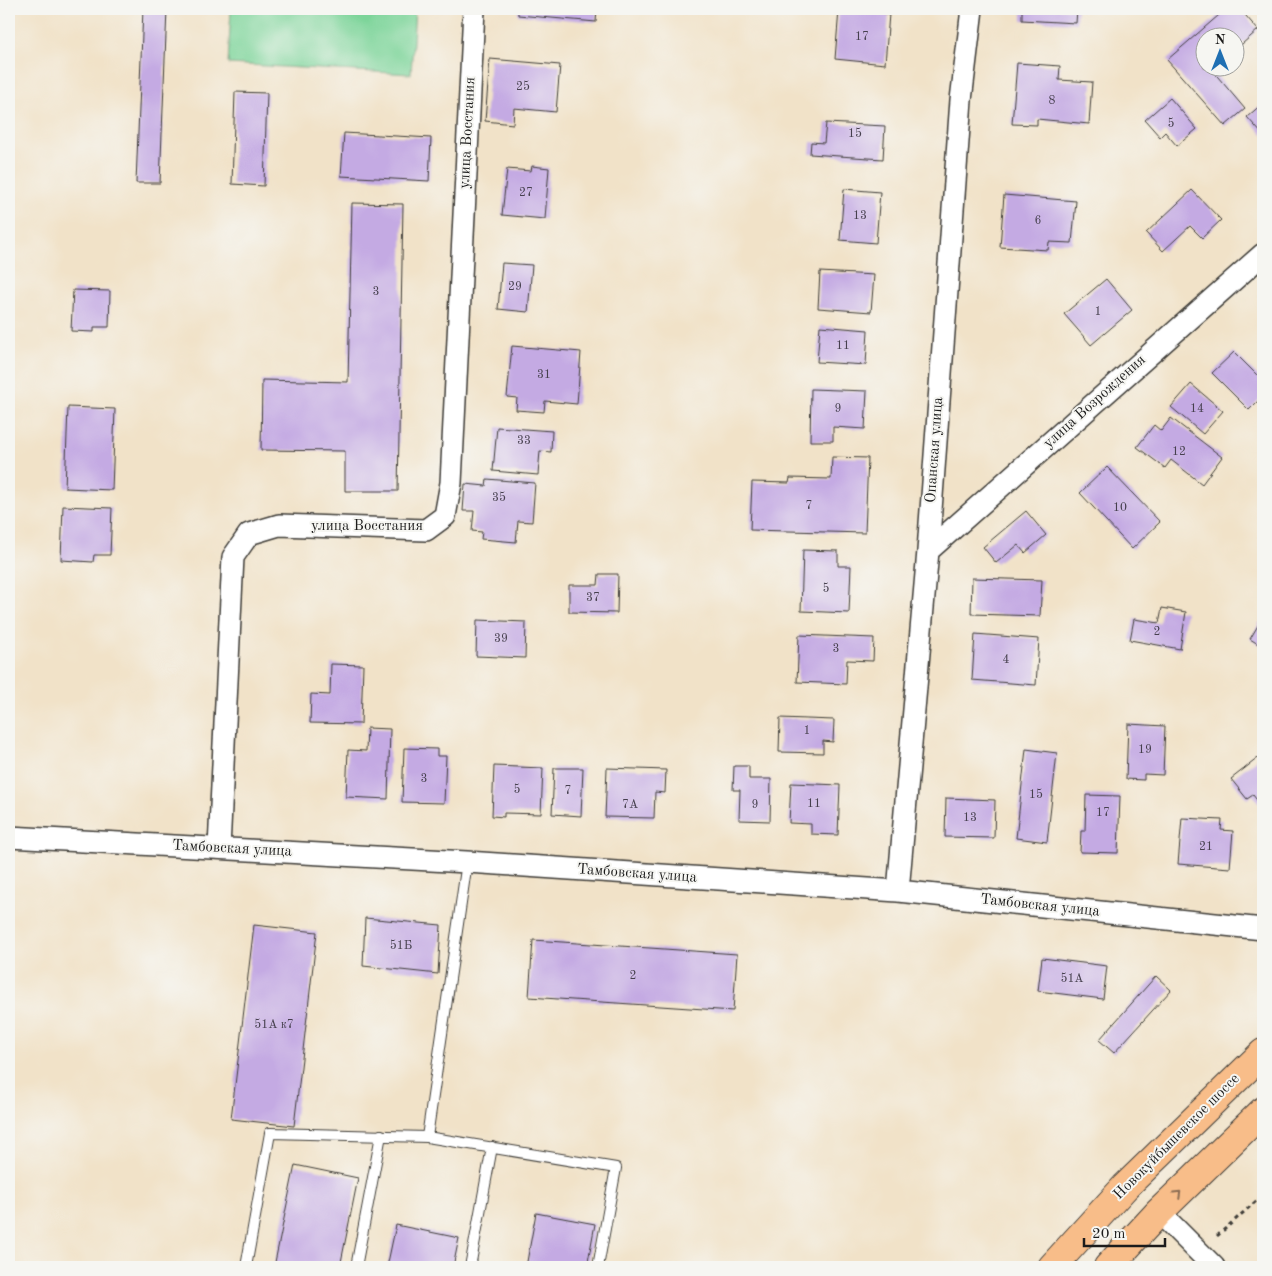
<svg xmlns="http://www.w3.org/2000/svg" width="1272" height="1276" viewBox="0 0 1272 1276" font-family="'Old Standard TT',serif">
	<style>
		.green { fill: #7cd499; stroke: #4c785a }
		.building { fill: #c4aae3 }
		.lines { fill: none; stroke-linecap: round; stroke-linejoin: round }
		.service-casing { stroke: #3c3a36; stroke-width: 12 }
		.minor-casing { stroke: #3c3a36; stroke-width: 24 }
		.primary-casing { stroke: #3c3a36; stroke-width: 30 }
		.path { stroke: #3c3a36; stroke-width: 3; stroke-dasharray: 4 4; stroke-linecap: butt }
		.service { stroke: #fff; stroke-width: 10 }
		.minor { stroke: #fff; stroke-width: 21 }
		.primary { stroke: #f8bd89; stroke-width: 28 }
		.oneway { stroke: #8a6c52 }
		.labels { text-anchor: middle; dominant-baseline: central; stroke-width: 4; stroke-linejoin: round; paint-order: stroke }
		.number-label { font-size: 12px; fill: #46404e }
		.street-label { font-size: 15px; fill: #1c1c1c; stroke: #f6f6f2 }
	</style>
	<rect width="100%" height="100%" fill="#f6f6f2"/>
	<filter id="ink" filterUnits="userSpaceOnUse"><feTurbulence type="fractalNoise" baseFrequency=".02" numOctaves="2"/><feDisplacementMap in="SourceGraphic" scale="10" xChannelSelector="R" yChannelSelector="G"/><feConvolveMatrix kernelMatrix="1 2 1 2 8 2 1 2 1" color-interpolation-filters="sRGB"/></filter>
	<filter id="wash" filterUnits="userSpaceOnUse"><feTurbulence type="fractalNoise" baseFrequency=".0096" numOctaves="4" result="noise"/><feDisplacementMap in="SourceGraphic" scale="20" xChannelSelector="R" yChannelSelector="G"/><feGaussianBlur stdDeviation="1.12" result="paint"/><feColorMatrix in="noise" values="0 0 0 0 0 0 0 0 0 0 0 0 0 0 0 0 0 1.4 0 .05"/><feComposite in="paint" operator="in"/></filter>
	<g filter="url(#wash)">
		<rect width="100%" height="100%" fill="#f1e2c8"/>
		<!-- green -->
		<path class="green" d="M231 9H415L411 74 228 64Z"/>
		<g id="blocks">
			<!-- building -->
			<path class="building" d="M143 9H167L160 183H136Z
				M518 9H597L596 22 518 15Z
				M1022 9H1077L1076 23 1022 20Z
				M1226 9H1240L1258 30 1234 51V38H1204V68H1215L1212 70 1245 109 1225 126 1167 60Z
				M839 10 889 14 885 64 835 59Z
				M490 59 560 65 556 112 514 108 513 124 485 121Z
				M1017 63 1060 66 1059 80 1092 82 1089 124 1037 119V125L1012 124Z
				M235 92 267 93 264 186 232 184Z
				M1170 98 1197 129 1177 146 1165 132 1160 137 1145 120Z
				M1263 103V135L1247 117Z
				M826 123 885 126 883 159 810 154 811 142 824 143Z
				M344 133 431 138 429 181 341 176Z
				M532 166 549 168 545 219 502 215 507 169 531 171Z
				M844 189 880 192 876 243 840 240Z
				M1192 190 1221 220 1202 238 1190 226 1163 251 1146 233Z
				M1004 195 1076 201 1072 243 1049 242 1048 250 1000 247Z
				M352 203 403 204 398 491H345V451L261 450 262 380 348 382Z
				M502 263 532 265 528 312 498 309Z
				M820 272 874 275 871 312 818 308Z
				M1106 279 1132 310 1091 345 1064 314Z
				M73 290 110 291 109 327H94V332L71 331Z
				M820 326 868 330 866 365 817 362Z
				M512 346 581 352 577 404 545 401 544 412 516 410 517 398 507 397Z
				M1234 352 1263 381V396L1249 410 1212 373Z
				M1191 384 1223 411 1203 434 1171 407Z
				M811 389 867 391 865 429 833 427V441H810Z
				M68 407 115 409 112 490 65 488Z
				M1171 418 1222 457 1202 484 1171 460 1165 468 1137 447 1154 425 1161 431Z
				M497 427 552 431 551 452 540 451 538 475 493 471Z
				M832 457 868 458 865 533 750 530 752 482 789 483 790 478 831 479Z
				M1107 467 1160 522 1132 549 1080 493Z
				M487 479 535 483 532 522 518 521 516 542 481 539 482 532 472 531 474 511H463L465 484 486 486Z
				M63 506 112 508 110 555H94L93 562 61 560Z
				M1026 511 1046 535 1025 553 1018 545 996 563 983 547Z
				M803 550 838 551V566H851L849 613 801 611Z
				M599 574H618L617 613 569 612V585H598Z
				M972 578 1042 580 1040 616 971 614Z
				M1162 608 1186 612 1180 649 1130 640 1134 619 1159 623Z
				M1263 617V647L1250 639Z
				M477 620 526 622 525 658 476 656Z
				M975 634 1039 639 1036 685 972 680Z
				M799 635 874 638 873 661 847 660 846 684 797 682Z
				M331 664 363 665 361 724 310 723 311 694 330 695Z
				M780 718 834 720 833 742 823 741V753L779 752Z
				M1128 724 1165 726 1163 775 1144 774V780L1126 779Z
				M367 728 390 729 388 799 346 797 348 750 366 751Z
				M404 748 437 749V756H446L444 803 402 802Z
				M1026 749 1057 753 1047 842 1016 838Z
				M1258 758 1263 765V808L1253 795 1247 799 1231 779Z
				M494 766 543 768 541 814 504 813V817L492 816Z
				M734 766H749V779H771L770 821 739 820 740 790H733Z
				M554 768H583L581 816 552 814Z
				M607 768 666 770 665 793 655 792 654 818 605 817Z
				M791 783 840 785 838 835 811 834V824L789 823Z
				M1086 795 1120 796 1118 853 1080 852 1081 831H1085Z
				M946 798 995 800 994 838 945 837Z
				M1182 818 1222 820 1221 830 1233 831 1230 868 1178 864Z
				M365 918 441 925 438 974 363 966Z
				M254 925 317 932 294 1126 231 1119Z
				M533 940 737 954 733 1011 529 997Z
				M1042 958 1107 966 1103 999 1038 991Z
				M1156 976 1171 990 1114 1053 1099 1040Z
				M295 1165 358 1178 340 1267H274Z
				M536 1213 595 1224 587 1267H526Z
				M396 1225 459 1238 453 1267H387Z"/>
		</g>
	</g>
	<g filter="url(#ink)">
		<use href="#blocks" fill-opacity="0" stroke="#3c3a36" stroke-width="1"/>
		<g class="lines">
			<!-- service casing -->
			<g class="service-casing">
				<path id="service" d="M427 1137 467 862
					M246 1267 270 1133 427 1137 616 1168 598 1267
					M356 1267 381 1135
					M470 1267 492 1147"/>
			</g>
			<!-- minor casing -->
			<g class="minor-casing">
				<path id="minor" d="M928 551 1263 254
					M9 837 467 862 898 891 1263 929
					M219 848 233 557 249 534 279 525 426 530 445 516 451 483 474 9
					M898 891 928 551 961 100 972 9
					M1159 1212 1214 1267"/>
			</g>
			<!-- primary casing -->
			<g class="primary-casing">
				<path id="primary" d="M1052 1267 1125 1187 1263 1053
					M1108 1267 1159 1212 1263 1111"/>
			</g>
			<!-- path -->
			<path class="path" d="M1217 1236 1263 1195"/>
			<!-- service -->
			<use href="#service" class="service"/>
			<!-- minor -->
			<use href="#minor" class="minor"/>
			<!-- primary -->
			<use href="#primary" class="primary"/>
		</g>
		<!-- one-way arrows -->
		<defs><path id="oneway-chevron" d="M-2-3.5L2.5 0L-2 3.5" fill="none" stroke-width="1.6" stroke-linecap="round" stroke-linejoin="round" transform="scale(1.25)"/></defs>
		<use class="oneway" href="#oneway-chevron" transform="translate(1178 1194) rotate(-44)"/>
	</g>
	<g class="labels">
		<!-- number labels -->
		<g class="number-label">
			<text x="862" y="37">17</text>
			<text x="523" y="87">25</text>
			<text x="1052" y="101">8</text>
			<text x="1171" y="124">5</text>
			<text x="855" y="134">15</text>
			<text x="526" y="193">27</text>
			<text x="860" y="216">13</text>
			<text x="1038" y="221">6</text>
			<text x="515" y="287">29</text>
			<text x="376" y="292">3</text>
			<text x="1098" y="312">1</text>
			<text x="843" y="346">11</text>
			<text x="544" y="375">31</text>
			<text x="838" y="409">9</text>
			<text x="1197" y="409">14</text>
			<text x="524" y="441">33</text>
			<text x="1179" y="452">12</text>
			<text x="499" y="498">35</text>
			<text x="809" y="506">7</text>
			<text x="1120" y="508">10</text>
			<text x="826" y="589">5</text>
			<text x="593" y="598">37</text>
			<text x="1157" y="632">2</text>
			<text x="501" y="639">39</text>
			<text x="836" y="649">3</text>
			<text x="1006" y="660">4</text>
			<text x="807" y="731">1</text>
			<text x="1145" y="750">19</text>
			<text x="424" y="779">3</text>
			<text x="517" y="790">5</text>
			<text x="568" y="791">7</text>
			<text x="1036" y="795">15</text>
			<text x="814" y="804">11</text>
			<text x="630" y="805">7А</text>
			<text x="755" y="805">9</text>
			<text x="1103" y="813">17</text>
			<text x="970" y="818">13</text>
			<text x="1206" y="847">21</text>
			<text x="401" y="946">51Б</text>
			<text x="633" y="976">2</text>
			<text x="1072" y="979">51А</text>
			<text x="274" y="1025">51А к7</text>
		</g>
		<!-- street labels -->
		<g class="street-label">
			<text transform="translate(468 133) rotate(-87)">улица Восстания</text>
			<text transform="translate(1095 402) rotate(-42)">улица Возрождения</text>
			<text transform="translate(935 450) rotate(-86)">Опанская улица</text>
			<text x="367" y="526">улица Восстания</text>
			<text transform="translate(232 849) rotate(3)">Тамбовская улица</text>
			<text transform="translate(637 874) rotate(4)">Тамбовская улица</text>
			<text transform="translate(1040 906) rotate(6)">Тамбовская улица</text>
			<text transform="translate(1177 1137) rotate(-45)">Новокуйбышевское шоссе</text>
		</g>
	</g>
	<!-- margin -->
	<rect width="1272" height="1276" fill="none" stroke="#f6f6f2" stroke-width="30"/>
	<!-- north arrow -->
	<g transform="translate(1220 52)"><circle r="24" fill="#f6f6f2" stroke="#9f9f9c"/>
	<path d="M0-4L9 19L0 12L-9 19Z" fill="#1f6fb2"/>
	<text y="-8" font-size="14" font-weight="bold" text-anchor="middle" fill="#1c1c1c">N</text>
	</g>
	<!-- scale -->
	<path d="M1084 1238v8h81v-8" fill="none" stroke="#1c1c1c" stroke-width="2.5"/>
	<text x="1092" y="1238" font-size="15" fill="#1c1c1c" stroke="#f6f6f2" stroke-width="4" paint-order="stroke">20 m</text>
</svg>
